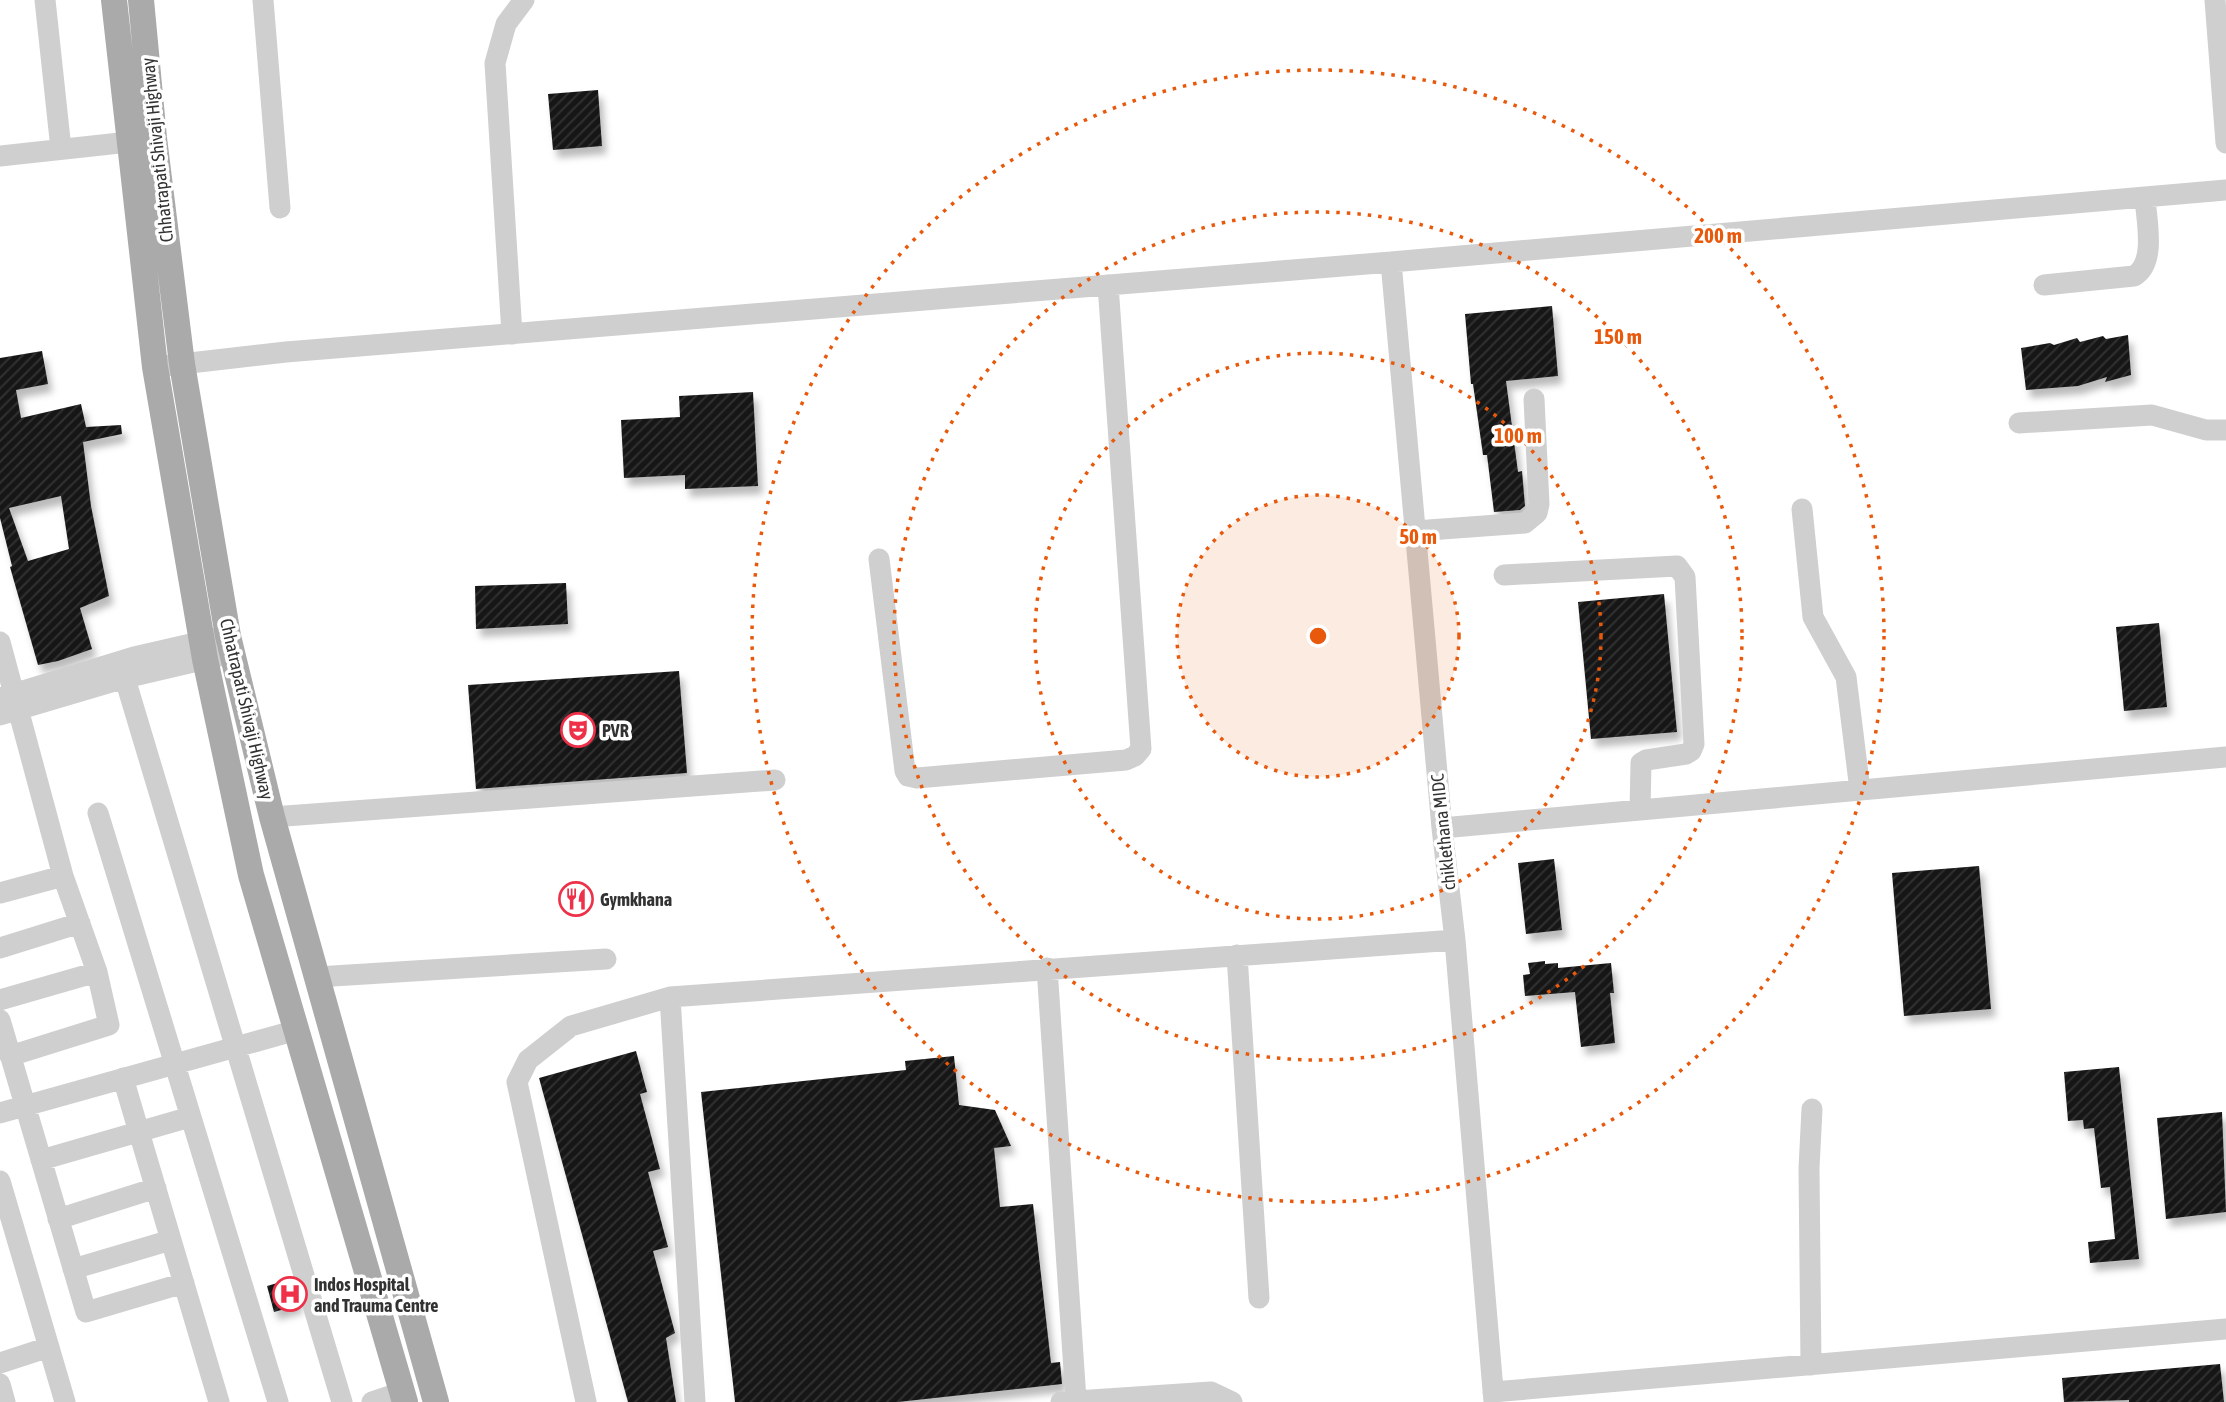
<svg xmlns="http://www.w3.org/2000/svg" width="2226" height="1402" viewBox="0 0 2226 1402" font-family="'Asap Condensed',sans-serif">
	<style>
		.building { fill: url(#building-hatch); fill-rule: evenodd; filter: url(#shadow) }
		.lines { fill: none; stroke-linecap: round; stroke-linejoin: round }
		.minor { stroke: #cfcfcf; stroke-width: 21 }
		.major { stroke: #aaa; stroke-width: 26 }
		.ring { fill: none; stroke: #e8590c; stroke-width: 3.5; stroke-dasharray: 3.5 7 }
		.labels { text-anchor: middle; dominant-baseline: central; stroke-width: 7; stroke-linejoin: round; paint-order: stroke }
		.street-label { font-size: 18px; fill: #323232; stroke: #fff }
		.poi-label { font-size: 18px; font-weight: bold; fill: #323232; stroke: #fff; text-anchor: start }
		.centre { fill: #e8590c; stroke: #fff; stroke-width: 3.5 }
		.ring-label { font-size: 21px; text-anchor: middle; font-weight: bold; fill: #e8590c; stroke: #fff; stroke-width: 7; stroke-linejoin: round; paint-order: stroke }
	</style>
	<defs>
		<pattern id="building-hatch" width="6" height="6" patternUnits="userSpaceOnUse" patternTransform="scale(1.75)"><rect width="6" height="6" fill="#191919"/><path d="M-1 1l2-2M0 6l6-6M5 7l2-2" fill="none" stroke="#323232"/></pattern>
		<filter id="shadow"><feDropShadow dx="4.5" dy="8" stdDeviation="3.5" flood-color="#0004"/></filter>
	</defs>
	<rect width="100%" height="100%" fill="#fff"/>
	<!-- building -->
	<path class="building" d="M598 90 602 146 553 150 548 94Z
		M1552 306 1558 376 1506 381 1518 472 1522 471 1525 506 1520 510 1494 512 1487 455H1483L1473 384H1471L1465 314Z
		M2128 335 2131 375 2105 382 2107 377 2078 386 2026 390 2021 348 2050 343 2054 345 2077 338 2080 342 2103 336 2106 339Z
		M42 351 48 384 16 390 21 418 81 404 86 427 121 425 122 434 83 442 91 506 109 596 80 608 92 649 58 661 38 665 10 567 12 566 0 518V358ZM61 496 69 549 28 561 9 508Z
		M753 392 758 486 685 489V475L624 478 621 420 680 417 679 396Z
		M566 583 568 624 476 629 475 586Z
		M1664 594 1677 732 1591 739 1578 602Z
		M2159 623 2167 707 2124 711 2116 627Z
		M679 671 687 773 476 789 468 685Z
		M1554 859 1562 930 1526 934 1518 863Z
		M1979 866 1991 1009 1904 1016 1892 873Z
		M1545 961V964L1558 963V968L1611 963 1614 993H1610L1615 1043 1581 1047 1575 992 1525 996 1523 975 1530 974 1528 963Z
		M636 1051 647 1092 640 1094 660 1169 648 1172 668 1247 653 1251 675 1333 666 1338 676 1402H628L539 1078Z
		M954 1056 959 1105 995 1110 1011 1146 994 1148 1000 1207 1033 1204 1051 1363 1060 1362 1062 1384 898 1402H735L701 1092 906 1070 905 1061Z
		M2119 1067 2139 1259 2090 1263 2088 1242 2115 1239 2110 1187 2101 1188 2094 1128 2084 1129 2083 1120 2068 1121 2064 1072Z
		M2222 1112 2226 1212 2166 1219 2157 1118Z
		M291 1279 299 1305 274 1312 267 1286Z
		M2220 1364 2224 1402H2129V1400L2064 1402 2062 1378Z"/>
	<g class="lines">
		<!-- minor -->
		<path class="minor" d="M45 0 61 149
			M263 0 280 208
			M2215 0 2226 143
			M0 156 129 142
			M1391 262 1442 828 1455 940 1494 1402
			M2044 285 2134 276C2157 263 2146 219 2145 197
			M512 334 495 63 506 24 524 0
			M155 367 286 352 1391 262 2226 190
			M2019 423 2152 415 2206 430H2226
			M1802 509 1813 617 1846 677 1860 790
			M1415 531 1525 523 1537 513 1539 504 1534 399
			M879 559 905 771 908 776 917 778 1126 760 1135 756 1141 749 1108 285
			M1504 575 1677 566 1685 577 1694 744 1691 751 1686 754 1646 760 1641 763 1640 810
			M0 642 63 876 97 972 109 1025 10 1056
			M120 662 342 1402
			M0 698 134 657 217 638
			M0 715 125 678 232 653
			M98 813 278 1402
			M272 817 775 780
			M1442 828 2226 757
			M0 893 63 876
			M0 948 80 923
			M1237 955 1259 1298
			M1047 968 1076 1400
			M317 977 606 959
			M670 997 695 1402
			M0 1000 97 972
			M0 1020 86 1312 184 1283
			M123 1078 219 1402
			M0 1113 297 1030
			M41 1160 190 1117
			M0 1181 65 1402
			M58 1219 156 1188
			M73 1269 171 1240
			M0 1363 49 1347
			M1811 1365 1809 1168 1812 1109
			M0 1384 5 1402
			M1493 1392 2226 1329
			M372 1402 402 1392
			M586 1402 517 1082 528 1060 571 1026 670 997 1455 940
			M1061 1402 1211 1392 1232 1402"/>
		<!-- major -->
		<path class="major" d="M114 0 155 367 205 659 251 875 405 1402
			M141 0 154 138 182 364 228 636 272 817 436 1402"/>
	</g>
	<!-- distance rings -->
	<circle cx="1318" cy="636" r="141" fill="#e8590c" fill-opacity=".12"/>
	<g class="ring">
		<circle cx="1318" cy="636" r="141"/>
		<circle cx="1318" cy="636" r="283"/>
		<circle cx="1318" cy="636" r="424"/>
		<circle cx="1318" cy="636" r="566"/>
	</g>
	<!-- icons -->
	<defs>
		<g id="theatre-ring" transform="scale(1.75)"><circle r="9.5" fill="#fff" stroke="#ee3049" stroke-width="1.5"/><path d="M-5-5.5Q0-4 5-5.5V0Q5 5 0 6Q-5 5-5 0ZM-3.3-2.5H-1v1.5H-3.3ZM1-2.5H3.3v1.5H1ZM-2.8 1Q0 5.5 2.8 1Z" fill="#ee3049"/></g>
		<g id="restaurant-ring" transform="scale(1.75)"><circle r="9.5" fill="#fff" stroke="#ee3049" stroke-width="1.5"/><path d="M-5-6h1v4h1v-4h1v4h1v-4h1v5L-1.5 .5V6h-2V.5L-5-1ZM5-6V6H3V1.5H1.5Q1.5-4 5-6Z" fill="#ee3049"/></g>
		<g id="hospital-ring" transform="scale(1.75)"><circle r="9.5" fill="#fff" stroke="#ee3049" stroke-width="1.5"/><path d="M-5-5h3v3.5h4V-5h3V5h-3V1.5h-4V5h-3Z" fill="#ee3049"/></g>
	</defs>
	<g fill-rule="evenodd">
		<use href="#theatre-ring" x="578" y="730"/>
		<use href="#restaurant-ring" x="576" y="899"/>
		<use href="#hospital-ring" x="290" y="1294"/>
	</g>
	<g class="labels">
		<!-- street labels -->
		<g class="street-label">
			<text transform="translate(157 150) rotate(-96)">Chhatrapati Shivaji Highway</text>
			<text transform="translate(247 709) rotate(77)">Chhatrapati Shivaji Highway</text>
			<text transform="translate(1443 832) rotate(-96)">chiklethana MIDC</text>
		</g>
		<!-- poi labels -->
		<g class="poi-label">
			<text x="602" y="730">PVR</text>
			<text x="600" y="899">Gymkhana</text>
			<text x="314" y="1284">Indos Hospital<tspan x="314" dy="21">and Trauma Centre</tspan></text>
		</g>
	</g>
	<circle cx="1318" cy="636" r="10" class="centre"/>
	<g class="ring-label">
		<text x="1718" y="243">200 m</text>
		<text x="1618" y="344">150 m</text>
		<text x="1518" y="443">100 m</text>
		<text x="1418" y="544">50 m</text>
	</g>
</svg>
